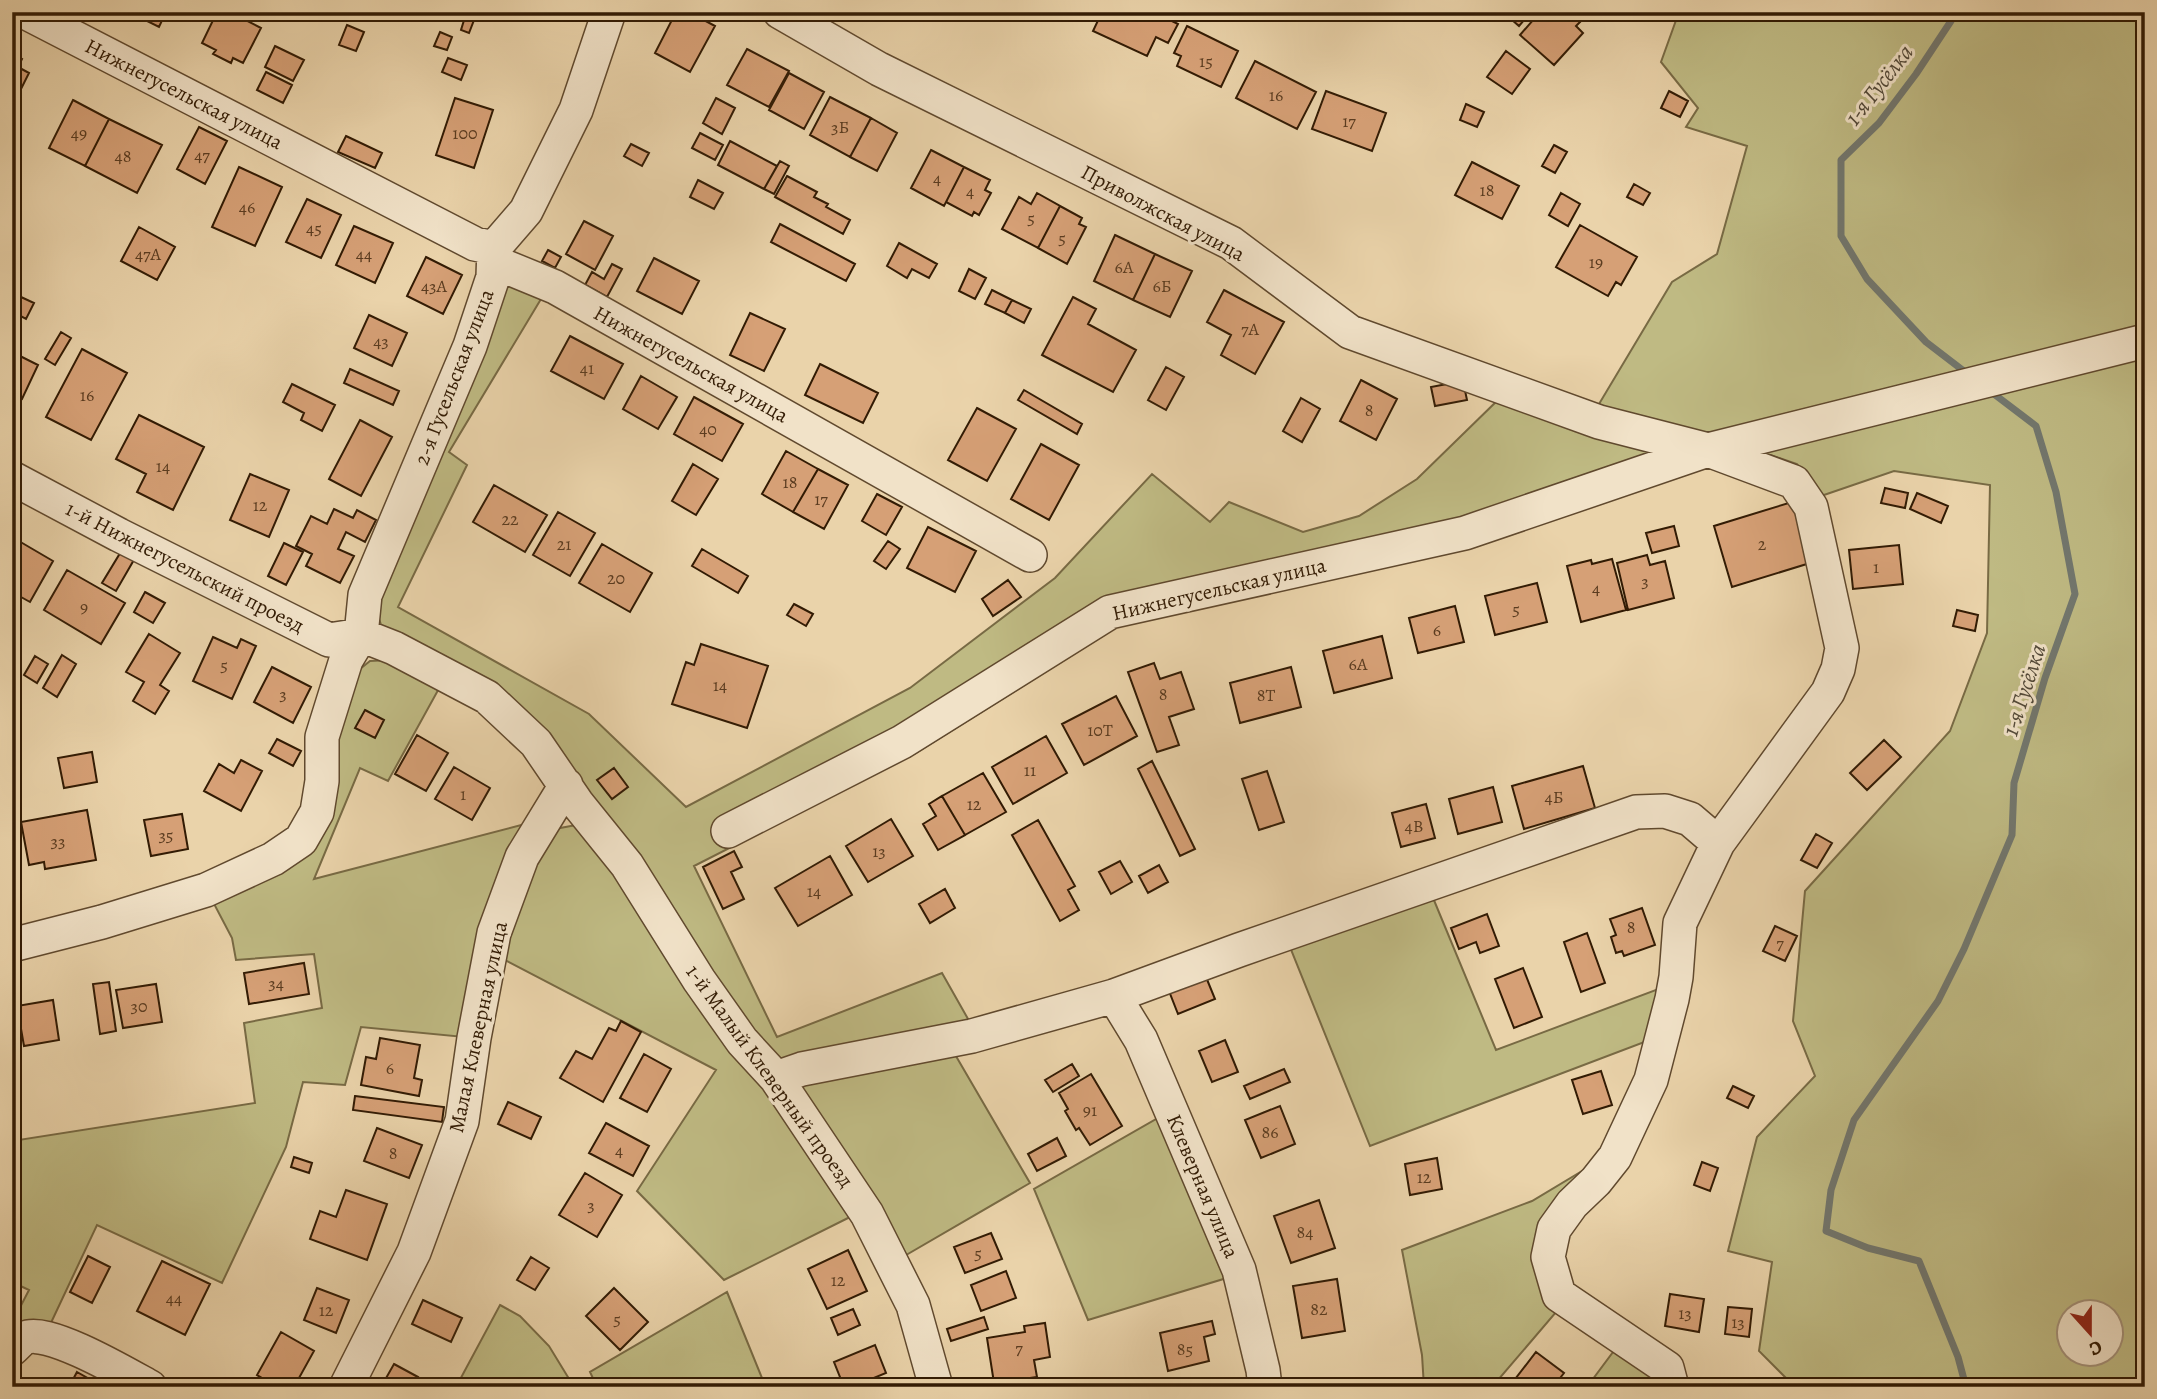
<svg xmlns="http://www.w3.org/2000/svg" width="2157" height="1399" viewBox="0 0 2157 1399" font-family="Alegreya,serif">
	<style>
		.green { fill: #bfba83; stroke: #786a44; stroke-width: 2; fill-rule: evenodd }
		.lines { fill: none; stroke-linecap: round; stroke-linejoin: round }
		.stream { stroke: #72776e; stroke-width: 7 }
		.building { fill: #d6a076; stroke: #321b04; stroke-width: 2 }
		.minor-casing { stroke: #60492e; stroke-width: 36 }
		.minor { stroke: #f1e2c8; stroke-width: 33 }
		.labels { text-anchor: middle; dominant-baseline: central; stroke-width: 6; stroke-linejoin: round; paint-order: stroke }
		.number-label { font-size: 18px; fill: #5b3c20 }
		.street-label { font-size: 21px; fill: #321b04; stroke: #f1e2c8 }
		.water-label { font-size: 23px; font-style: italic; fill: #524939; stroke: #f1e2c8 }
	</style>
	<rect width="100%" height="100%" fill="#ead3aa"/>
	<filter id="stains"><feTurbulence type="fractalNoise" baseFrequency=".00286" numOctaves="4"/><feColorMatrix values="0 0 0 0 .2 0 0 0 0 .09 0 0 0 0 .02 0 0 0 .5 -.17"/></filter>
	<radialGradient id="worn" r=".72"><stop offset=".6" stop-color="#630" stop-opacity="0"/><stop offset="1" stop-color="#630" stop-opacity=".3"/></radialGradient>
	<!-- green -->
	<path class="green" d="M1679 12H2145V1387H1791L1790 1382 1759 1351 1772 1262 1728 1251 1757 1137 1815 1076 1793 1021 1805 891 1950 731 1987 633 1990 485 1894 471 1821 496 1797 464 1712 435 1596 409 1672 282 1717 254 1747 146 1686 127 1698 108 1661 62ZM2070 1312H2112V1354H2070Z
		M508 276 547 289 449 452 467 465 398 607 589 714 686 807 910 688 1055 578 1152 474 1210 522 1229 502 1303 532 1359 516 1417 479 1500 398 1662 449 1465 521 1105 599 1106 634 916 753 694 866 777 1037 942 973 972 1026 778 1065 580 795 382 627 377 614 376 596Z
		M390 660 442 683 388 781 360 768 314 879 529 823 464 1037 361 1027 345 1085 303 1082 286 1147 222 1283 97 1225 49 1327 12 1332V1323L29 1290 12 1282V1141L255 1103 244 1023 322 1008 314 954 236 960 232 938 212 900 278 868 333 740 355 673 370 661Z
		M576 825 586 833 854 1215 724 1280 637 1191 716 1070 499 957 504 928 555 829Z
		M1431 893 1496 1050 1669 985 1655 1038 1370 1146 1288 942Z
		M953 1051 1030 1183 901 1258 797 1088 805 1079Z
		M1165 1114 1230 1277 1088 1320 1034 1189Z
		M1607 1156 1564 1201 1563 1304 1492 1387H1424L1422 1355 1402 1250 1532 1201Z
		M727 1292 762 1378 742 1387H597L590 1372Z
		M500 1305 520 1316 549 1346 574 1387H456Z
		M1619 1344 1662 1387H1587Z"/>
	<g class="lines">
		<!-- stream -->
		<path class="stream" d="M1952 12 1951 21 1916 74 1879 123 1841 160V236L1867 279 1926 342 1969 375
			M1966 1387 1958 1357 1919 1261 1868 1248 1826 1231 1831 1190 1854 1120 1938 1001 1964 949 2012 835 2014 783 2045 678 2075 594 2056 492 2036 426 1990 391"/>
	</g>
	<!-- building -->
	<path class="building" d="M129 12H166L159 27Z
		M217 12H230L261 28 243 63 233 58 231 63 213 54 216 50 202 43Z
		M508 12H531L528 20Z
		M676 12H689L715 26 690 72 655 53Z
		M1102 12H1154L1178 24 1168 43 1156 37 1147 56 1093 31Z
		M1503 12H1531L1519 26Z
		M1540 12H1571L1581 21 1576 26 1583 33 1554 65 1520 35Z
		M465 17 474 20 469 33 461 30Z
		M347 25 364 32 356 51 339 45Z
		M1187 26 1238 51 1221 87 1177 66 1181 56 1174 53Z
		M440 32 452 37 447 50 434 46Z
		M275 46 304 60 293 81 265 67Z
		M747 49 789 71 769 107 727 85Z
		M1506 51 1530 69 1512 94 1487 77Z
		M12 54 22 59 18 67 29 73 12 107Z
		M448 58 467 65 461 80 442 72Z
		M1255 61 1316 92 1297 129 1236 98Z
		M266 72 292 85 283 103 257 90Z
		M789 73 824 92 804 129 769 110Z
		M1326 91 1386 113 1372 151 1312 129Z
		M1669 91 1688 101 1680 117 1661 108Z
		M830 97 871 118 850 157 810 135Z
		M455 98 493 110 474 168 436 155Z
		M716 98 735 108 722 134 703 123Z
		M73 100 109 119 85 166 49 148Z
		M1466 104 1484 112 1477 127 1460 120Z
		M871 118 897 133 877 171 850 157Z
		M109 119 162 145 137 193 85 166Z
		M199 127 227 141 205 184 177 169Z
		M700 133 723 145 715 160 692 148Z
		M346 136 382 153 375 168 338 152Z
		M730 141 777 166 764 189 718 165Z
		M631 144 649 153 642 166 624 156Z
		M1554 145 1567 152 1555 173 1542 166Z
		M931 150 964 167 944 206 911 188Z
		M780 161 789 166 774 194 764 189Z
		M1472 162 1519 186 1502 219 1455 195Z
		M239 167 282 187 255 246 212 227Z
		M964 167 990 180 985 190 991 193 979 215 974 212 972 216 946 202Z
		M787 176 817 192 814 197 828 204 826 207 850 220 843 234 775 197Z
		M698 180 723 193 714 209 690 197Z
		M1634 184 1650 193 1643 205 1627 197Z
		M1037 193 1060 206 1038 248 1002 229 1019 197 1031 204Z
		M1561 193 1580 204 1568 226 1549 215Z
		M307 199 341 215 321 258 286 242Z
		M1060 206 1082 218 1079 224 1086 227 1067 264 1038 248Z
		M584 221 613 236 595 270 566 254Z
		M780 224 855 264 846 281 771 242Z
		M1580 225 1637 257 1621 285 1616 282 1608 296 1556 267Z
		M354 226 393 243 375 283 336 265Z
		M139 227 175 247 157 280 121 261Z
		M1115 235 1155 254 1133 300 1094 281Z
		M899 243 937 264 929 278 912 269 907 278 887 266Z
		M548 250 561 257 555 268 542 261Z
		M1155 254 1192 271 1170 317 1133 300Z
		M426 257 462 275 443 314 407 296Z
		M654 258 699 281 682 314 637 291Z
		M612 264 622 269 607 297 585 285 592 272 604 279Z
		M969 269 986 278 975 299 959 291Z
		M992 290 1012 300 1005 313 985 304Z
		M1224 290 1284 322 1255 374 1221 355 1231 335 1207 322Z
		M21 297 34 303 26 319 13 312Z
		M1073 297 1096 309 1088 324 1136 350 1113 392 1042 355Z
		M1012 300 1031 309 1024 323 1005 313Z
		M750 313 785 329 764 371 730 355Z
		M369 315 407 333 392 366 354 348Z
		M61 332 71 338 55 365 45 359Z
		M570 336 623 364 604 399 551 371Z
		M82 349 127 373 91 440 46 417Z
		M12 352 38 365 22 399 12 395Z
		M820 364 878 393 863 423 805 395Z
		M1166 367 1184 377 1166 410 1148 400Z
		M350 369 399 391 393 405 344 383Z
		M641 376 677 397 658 429 623 409Z
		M1361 380 1397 399 1376 440 1340 421Z
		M1463 381 1467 400 1435 406 1431 387Z
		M292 384 335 405 322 431 301 420 304 413 283 402Z
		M1024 390 1082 424 1077 434 1018 400Z
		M694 397 743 424 722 461 674 434Z
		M1301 398 1320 409 1302 442 1283 431Z
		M977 408 1016 429 987 481 948 460Z
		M139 415 204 447 173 510 137 492 146 474 116 459Z
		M360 420 392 437 361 496 329 479Z
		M1041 444 1079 465 1049 520 1011 499Z
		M786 451 818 469 793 512 762 494Z
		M693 464 718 479 696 515 672 501Z
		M818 469 848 485 824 529 793 512Z
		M250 474 289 490 269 537 230 520Z
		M494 485 547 515 525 552 473 522Z
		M1885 488 1908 493 1905 508 1881 503Z
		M1917 493 1948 506 1941 523 1910 509Z
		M877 494 902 507 886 535 862 521Z
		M1792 502 1810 563 1732 587 1714 526Z
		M334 509 353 518 357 510 376 520 365 542 346 532 338 549 354 556 340 583 306 566 312 554 296 546 311 516 327 524Z
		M558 512 595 533 570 576 533 555Z
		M1674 526 1679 546 1652 553 1646 533Z
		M928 527 976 551 955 592 907 568Z
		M12 537 53 561 30 602 12 592Z
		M888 541 900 549 886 569 874 561Z
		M284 543 303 552 286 585 268 576Z
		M602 544 652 573 630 612 579 583Z
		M1899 545 1903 584 1853 589 1849 550Z
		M702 549 748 576 738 593 692 566Z
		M122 550 135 558 116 591 102 583Z
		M1647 555 1650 565 1665 561 1674 598 1628 610 1617 563Z
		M1612 559 1626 610 1581 622 1567 566 1591 560 1592 564Z
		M67 570 125 603 101 644 44 610Z
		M1008 580 1021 597 993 616 982 599Z
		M1537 583 1547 622 1495 635 1485 596Z
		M145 592 165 603 153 623 134 612Z
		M794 604 813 614 806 626 787 615Z
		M1455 606 1464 642 1418 653 1409 618Z
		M1957 610 1978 615 1975 631 1953 626Z
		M149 634 180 653 160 685 169 691 155 714 133 701 144 682 126 672Z
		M1382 636 1392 678 1334 693 1323 651Z
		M213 637 237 648 241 639 256 646 232 699 193 681Z
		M701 644 768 666 747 728 672 704 686 662 694 665Z
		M62 655 76 664 57 697 43 688Z
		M35 656 48 664 37 683 24 675Z
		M1154 663 1160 679 1181 672 1194 709 1169 717 1179 745 1157 752 1128 672Z
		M272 667 311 687 293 723 254 702Z
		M1291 667 1301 707 1240 723 1230 683Z
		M1116 696 1137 736 1084 765 1062 724Z
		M365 710 384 720 375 738 355 728Z
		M417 735 448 753 426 791 395 774Z
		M1046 736 1067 773 1013 804 992 767Z
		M277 739 301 751 293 766 269 753Z
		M1884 740 1901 757 1867 790 1850 773Z
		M92 752 97 782 64 788 58 758Z
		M241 760 262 771 241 811 204 791 219 764 234 773Z
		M1152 761 1195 849 1180 856 1138 769Z
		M1583 766 1595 808 1524 829 1512 786Z
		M454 767 490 788 472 820 435 799Z
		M614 768 628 787 612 799 597 780Z
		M1267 771 1284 822 1259 830 1242 779Z
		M983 773 1006 812 965 835 942 796Z
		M1493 787 1502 822 1458 834 1449 799Z
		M942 796 965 835 938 850 923 824 936 816 929 804Z
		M1426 804 1435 838 1401 847 1392 813Z
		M87 810 96 860 45 869 44 862 29 865 21 822Z
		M182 814 188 849 151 856 144 820Z
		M891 819 913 856 868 882 846 846Z
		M1038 820 1075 886 1068 890 1079 910 1060 921 1012 835Z
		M1816 834 1832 843 1817 868 1801 860Z
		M734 851 742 867 731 872 744 899 723 909 703 867Z
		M830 856 852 895 798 926 775 888Z
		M1120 861 1132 882 1111 894 1099 872Z
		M1159 865 1168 882 1148 893 1139 876Z
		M945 889 955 908 930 923 919 904Z
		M1642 908 1655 945 1624 956 1622 951 1616 953 1611 937 1616 935 1610 919Z
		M1487 914 1499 946 1480 953 1476 942 1459 949 1451 928Z
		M1775 926 1797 936 1785 961 1763 951Z
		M1587 933 1605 983 1581 992 1564 942Z
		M304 963 309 994 249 1004 244 973Z
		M1523 968 1542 1017 1514 1028 1495 979Z
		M1206 977 1215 999 1178 1014 1169 991Z
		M109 982 116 1031 100 1034 93 984Z
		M156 984 162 1022 123 1028 116 990Z
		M53 1000 59 1040 24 1046 17 1006Z
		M621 1021 641 1032 603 1102 560 1078 576 1051 592 1059 609 1028 616 1031Z
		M380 1038 420 1045 414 1078 422 1080 419 1096 361 1085 366 1057 376 1059Z
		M1225 1040 1238 1072 1212 1082 1199 1051Z
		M644 1054 671 1069 647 1112 620 1098Z
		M1072 1064 1079 1076 1053 1092 1045 1080Z
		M1284 1069 1290 1082 1250 1099 1244 1086Z
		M1601 1071 1612 1105 1583 1114 1572 1080Z
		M1091 1074 1122 1126 1090 1145 1079 1128 1076 1130 1065 1111 1068 1109 1059 1093Z
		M1733 1086 1754 1096 1748 1108 1727 1098Z
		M355 1096 444 1107 442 1122 353 1110Z
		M508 1102 541 1117 531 1139 498 1124Z
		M1280 1106 1295 1144 1261 1158 1245 1120Z
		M606 1123 649 1146 633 1176 589 1153Z
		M377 1128 422 1145 409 1178 364 1161Z
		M1057 1138 1066 1156 1037 1171 1028 1154Z
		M294 1157 312 1163 309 1173 291 1167Z
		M1437 1158 1442 1189 1410 1195 1405 1164Z
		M1702 1162 1718 1168 1710 1191 1694 1185Z
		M585 1173 622 1195 597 1237 559 1215Z
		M346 1190 387 1204 367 1260 310 1239 320 1211 336 1217Z
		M1319 1200 1335 1248 1291 1263 1274 1216Z
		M991 1233 1002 1259 965 1273 954 1247Z
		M848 1250 867 1291 827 1309 808 1269Z
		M88 1256 110 1267 92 1303 70 1292Z
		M531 1257 549 1268 535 1290 517 1280Z
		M162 1261 210 1284 185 1335 137 1311Z
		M1006 1271 1016 1298 981 1311 971 1285Z
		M1337 1279 1345 1331 1302 1338 1293 1286Z
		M317 1288 349 1300 336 1333 304 1320Z
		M614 1288 648 1322 620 1350 586 1316Z
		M1670 1294 1704 1299 1699 1332 1665 1326Z
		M423 1300 462 1318 451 1342 412 1324Z
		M1728 1307 1752 1309 1749 1337 1725 1334Z
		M853 1309 860 1325 838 1335 831 1318Z
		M984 1317 988 1329 951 1341 947 1329Z
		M1212 1321 1215 1334 1204 1337 1209 1361 1168 1371 1160 1333Z
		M1045 1323 1050 1357 1034 1360 1037 1377 994 1383 987 1338 1025 1332 1024 1326Z
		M281 1332 314 1351 294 1387H278L257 1375Z
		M875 1345 886 1373 852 1387H844L834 1362Z
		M1536 1352 1564 1373 1553 1387H1509Z
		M394 1364 418 1377 412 1387H381Z
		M77 1372 91 1380 88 1387H69Z
		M1234 1381 1235 1387H1213V1384Z"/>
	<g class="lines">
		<!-- minor casing -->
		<g class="minor-casing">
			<path id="minor" d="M25 12 475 244 494 248
				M780 12 879 69 1231 243 1350 332 1599 422 1708 450 1794 482 1811 507 1842 648 1838 669 1828 692 1718 843 1680 923 1676 977 1672 999 1651 1080 1615 1157 1596 1181 1572 1204 1554 1229 1548 1257 1559 1295 1667 1368 1672 1387
				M494 262 555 287 1030 555
				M12 478 119 535 329 640 361 635 394 648 487 697 536 743 577 803 627 865 699 980 742 1041 776 1078 867 1214 913 1305 936 1387
				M728 831 902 742 1110 612 1465 533 1708 450 2145 341
				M12 945 102 922 206 890 273 859 301 840 317 812 322 781V737L346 660 361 635 365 595 470 346 493 277 494 248 526 211 576 110 609 12
				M1114 996 1141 1040 1239 1270 1263 1370 1265 1387
				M776 1078 802 1069 972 1036 1114 996 1239 950 1636 812 1665 811 1690 819 1718 843
				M12 1349C16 1346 20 1340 25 1338 47 1327 128 1375 150 1387
				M346 1387 414 1252 462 1121 474 1038 494 933 522 857 566 785"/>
		</g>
		<!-- minor -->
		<use href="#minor" class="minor"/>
	</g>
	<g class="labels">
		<!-- number labels -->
		<g class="number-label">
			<text x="1206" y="61">15</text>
			<text x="1276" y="95">16</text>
			<text x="1349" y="121">17</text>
			<text x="840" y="127">3Б</text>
			<text x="79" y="133">49</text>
			<text x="465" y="133">100</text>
			<text x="202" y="155">47</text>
			<text x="123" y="156">48</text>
			<text x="937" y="178">4</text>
			<text x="1487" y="190">18</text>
			<text x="970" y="191">4</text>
			<text x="247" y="207">46</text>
			<text x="1031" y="218">5</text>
			<text x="314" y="228">45</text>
			<text x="1062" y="238">5</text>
			<text x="148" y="254">47А</text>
			<text x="364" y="254">44</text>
			<text x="1596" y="262">19</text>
			<text x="1124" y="267">6А</text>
			<text x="434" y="286">43А</text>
			<text x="1162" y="286">6Б</text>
			<text x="1250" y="329">7А</text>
			<text x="381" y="341">43</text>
			<text x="587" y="368">41</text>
			<text x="87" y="395">16</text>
			<text x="1369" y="410">8</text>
			<text x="708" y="429">40</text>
			<text x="163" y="466">14</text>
			<text x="790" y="482">18</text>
			<text x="821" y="499">17</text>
			<text x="260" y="505">12</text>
			<text x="510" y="519">22</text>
			<text x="564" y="544">21</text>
			<text x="1762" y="544">2</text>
			<text x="1876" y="567">1</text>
			<text x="616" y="578">20</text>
			<text x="1645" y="581">3</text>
			<text x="1596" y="588">4</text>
			<text x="84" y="607">9</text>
			<text x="1516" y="609">5</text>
			<text x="1437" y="630">6</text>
			<text x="1358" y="664">6А</text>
			<text x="224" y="665">5</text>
			<text x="720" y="685">14</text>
			<text x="283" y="694">3</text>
			<text x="1163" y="694">8</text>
			<text x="1266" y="695">8Т</text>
			<text x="1100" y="730">10Т</text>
			<text x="1030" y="770">11</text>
			<text x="463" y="794">1</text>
			<text x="1554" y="797">4Б</text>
			<text x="974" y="804">12</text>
			<text x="1414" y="826">4В</text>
			<text x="166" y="835">35</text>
			<text x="58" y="841">33</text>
			<text x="879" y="851">13</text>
			<text x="814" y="891">14</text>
			<text x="1631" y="927">8</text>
			<text x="1780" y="943">7</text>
			<text x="276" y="983">34</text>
			<text x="139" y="1006">30</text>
			<text x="390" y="1068">6</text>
			<text x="1090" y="1110">91</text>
			<text x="1270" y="1132">86</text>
			<text x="619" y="1150">4</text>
			<text x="393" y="1153">8</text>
			<text x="1424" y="1177">12</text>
			<text x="591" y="1205">3</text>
			<text x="1305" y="1232">84</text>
			<text x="978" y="1253">5</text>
			<text x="838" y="1280">12</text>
			<text x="174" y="1298">44</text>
			<text x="1319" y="1309">82</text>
			<text x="326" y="1310">12</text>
			<text x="1685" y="1313">13</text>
			<text x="617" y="1319">5</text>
			<text x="1738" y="1322">13</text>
			<text x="1019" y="1348">7</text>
			<text x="1185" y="1349">85</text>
		</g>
		<!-- street labels -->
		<g class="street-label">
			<text transform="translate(184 94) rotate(27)">Нижнегусельская улица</text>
			<text transform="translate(1163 213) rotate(28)">Приволжская улица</text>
			<text transform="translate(691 364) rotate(29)">Нижнегусельская улица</text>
			<text transform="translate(454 377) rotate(-69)">2-я Гусельская улица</text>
			<text transform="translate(185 567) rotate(27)">1-й Нижнегусельский проезд</text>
			<text transform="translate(1219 589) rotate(-13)">Нижнегусельская улица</text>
			<text transform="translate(478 1027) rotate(-78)">Малая Клеверная улица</text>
			<text transform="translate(770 1076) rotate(54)">1-й Малый Клеверный проезд</text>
			<text transform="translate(1203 1186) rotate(67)">Клеверная улица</text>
		</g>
		<!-- water labels -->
		<g class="water-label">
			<text transform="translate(1879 85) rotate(-52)">1-я Гусёлка</text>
			<text transform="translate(2024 690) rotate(-72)">1-я Гусёлка</text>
		</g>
	</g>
	<!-- margin -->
	<rect width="2157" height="1399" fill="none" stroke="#ead3aa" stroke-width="42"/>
	<rect x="14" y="14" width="2129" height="1371" fill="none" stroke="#321b04" stroke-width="3.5"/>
	<rect x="21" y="21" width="2115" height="1357" fill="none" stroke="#321b04" stroke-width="2"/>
	<!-- north arrow -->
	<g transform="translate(2090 1333) rotate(159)"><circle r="33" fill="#f1e2c8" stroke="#a5927a" stroke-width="2"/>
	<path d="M0-5L12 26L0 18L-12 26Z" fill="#8f2418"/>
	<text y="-10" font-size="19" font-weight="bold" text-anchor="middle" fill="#321b04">С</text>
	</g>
	<rect width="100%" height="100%" filter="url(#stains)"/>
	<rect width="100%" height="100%" fill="url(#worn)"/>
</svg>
